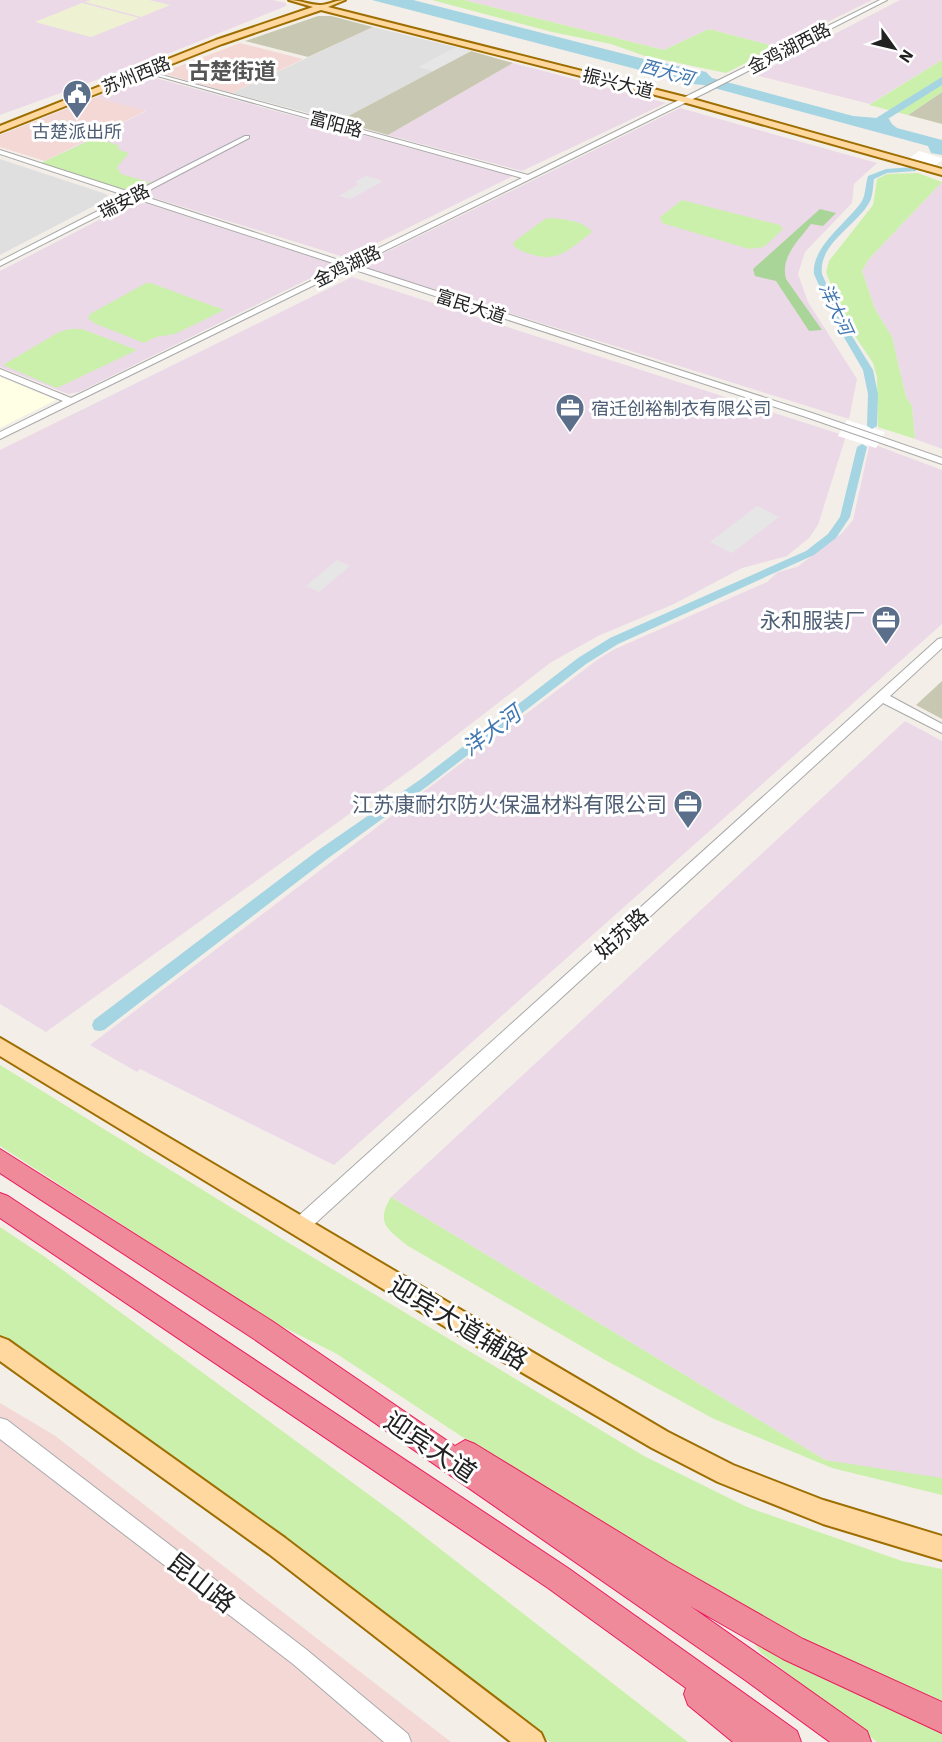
<svg xmlns="http://www.w3.org/2000/svg" width="942" height="1742" viewBox="0 0 942 1742" font-family="'IBM Plex Sans','Noto Sans SC',sans-serif">
	<style>
		.residential { fill: #e0dfdf }
		.commercial { fill: #f4d8d6 }
		.industrial { fill: #ecd9e8 }
		.education { fill: #feffe4 }
		.construction { fill: #c8c8b2 }
		.farmland { fill: #eff2d2 }
		.grass { fill: #cbf0ab }
		.forest { fill: #aad599 }
		.parking { fill: #e6e6e6 }
		.water { fill: #a5d4e3 }
		.pier { fill: #fff }
		.lines { fill: none; stroke-linecap: round; stroke-linejoin: round }
		.canal { fill: #a5d4e3; fill-rule: evenodd }
		.river { fill: #a5d4e3; fill-rule: evenodd }
		.minor-casing { stroke: #a9a9a9; stroke-width: 2 }
		.major-casing { stroke: #9f6e00; stroke-width: 4 }
		.highway-casing { stroke: #eb1b5d; stroke-width: 2 }
		.minor { fill: #fff; fill-rule: evenodd }
		.major { fill: #ffd8a0; fill-rule: evenodd }
		.highway { fill: #ef8a9b; fill-rule: evenodd }
		.labels { text-anchor: middle; dominant-baseline: central; stroke-width: 6; stroke-linejoin: round; paint-order: stroke }
		.far-street-label { font-size: 18px; fill: #222; stroke: #fff }
		.far-water-label { font-size: 18px; font-style: italic; fill: #4178b2; stroke: #fff }
		.far-service-label { font-size: 18px; fill: #4e5e75; stroke: #fff }
		.service-label { font-size: 21px; fill: #4e5e75; stroke: #fff; text-anchor: end }
		.street-label { font-size: 21px; fill: #222; stroke: #fff }
		.far-district-label { font-size: 22px; font-weight: bold; fill: #555; stroke: #fff }
		.water-label { font-size: 22px; font-style: italic; fill: #4178b2; stroke: #fff }
		.near-street-label { font-size: 26px; fill: #222; stroke: #fff }
	</style>
	<rect width="100%" height="100%" fill="#f3efe8"/>
	<!-- residential -->
	<path class="residential" d="M373 27 471 51 339 121 232 93Z
		M0 159 106 194 109 198 0 255Z"/>
	<!-- commercial -->
	<path class="commercial" d="M240 43 303 59 232 93 161 73Z
		M96 97 147 110 45 161 0 147V135Z
		M0 1403 54 1435 451 1742H0Z"/>
	<!-- industrial -->
	<path class="industrial" d="M0 0H273L286 3V6L165 55 0 115Z
		M464 0H872L777 47 709 29 664 50Z
		M900 0H942V60L870 104 755 75Z
		M513 63 666 103 522 171 388 135Z
		M147 76 152 77 513 176 347 258 42 163 146 111 96 97Z
		M680 108 877 163 854 184 852 203 805 252 798 274 808 302 857 379 849 419 358 266Z
		M942 182V449L915 439 912 406 906 397 892 337 875 309 862 271 868 260Z
		M145 203 330 263 331 268 79 392 68 394 0 367V271L124 207Z
		M352 277 846 436 818 525 809 538 787 556 742 568 674 604 598 636 550 663 419 764 46 1032 0 1004V450Z
		M870 443 942 470V624L334 1165 140 1069 137 1072 90 1045 597 660 613 650 767 582 778 572 797 567 841 534 853 520Z
		M905 721 942 741V1481L825 1460 391 1197Z"/>
	<!-- education -->
	<path class="education" d="M0 377 56 400 0 428Z"/>
	<!-- construction -->
	<path class="construction" d="M318 16H331L373 27 308 57 245 41Z
		M471 51 513 63 388 135 339 121Z
		M942 92V124L908 115Z
		M942 681V719L916 705Z"/>
	<!-- farmland -->
	<path class="farmland" d="M91 0H149L170 5 141 17 85 2Z
		M82 3 139 18 91 37 35 22Z"/>
	<!-- grass -->
	<path class="grass" d="M432 0H464L664 50 709 29 777 47 726 73 645 56 611 44 552 32Z
		M942 60V92L908 115 869 105Z
		M95 138 118 145 119 150 129 153 117 167 121 174 152 183 136 189H122L41 163Z
		M918 173 942 182 868 260 862 271 875 309 892 337 906 397 912 406 915 439 878 427 877 377 873 363 845 321 826 272 829 261 873 205 877 179 887 174Z
		M682 200 780 225 783 229 764 247 749 249 662 223 660 217Z
		M551 218C564 219 584 221 592 232 573 246 559 263 534 255 526 253 519 251 513 245L515 241 545 219Z
		M146 283H151L224 310 175 334 156 337 144 343 94 323 88 318 90 314Z
		M70 329H82L137 350 57 388 3 365 59 332Z
		M0 1065 279 1237 644 1456 747 1507 902 1561 942 1569V1742H877L761 1653 727 1604 482 1450 337 1354 271 1321 0 1146Z
		M391 1197 825 1460 942 1478V1495L832 1468 714 1419 607 1361 408 1246C388 1229 375 1224 391 1197Z
		M0 1227 45 1257 398 1516 688 1742H550L274 1531 0 1336Z"/>
	<!-- forest -->
	<path class="forest" d="M820 209 836 213 823 226 811 224C799 240 780 257 786 279L822 330 809 331 776 281 755 276 753 269Z"/>
	<!-- parking -->
	<path class="parking" d="M456 47 471 51 433 71 418 67Z
		M366 176 383 181 351 199 339 196 359 184 355 182Z
		M757 506 779 517 732 553 710 542Z
		M337 560 350 566 319 592 306 586Z"/>
	<!-- water -->
	<path class="water" d="M372 0H413L640 58 706 72 712 78 853 116 889 119 892 124 897 128 942 140V155L931 153 928 146 703 85 693 84Z"/>
	<!-- pier -->
	<path class="pier" d="M919 151 942 158V160L925 173 899 166Z
		M847 420 885 432 876 448 838 436Z"/>
	<g class="lines">
		<!-- canal -->
		<path class="canal" d="M913 167H916V171L887 173 874 179C873 186 873 197 869 203 856 226 818 244 822 274L842 320 873 370 878 394 877 426 872 429 867 426 868 394 863 370 834 320 814 274C811 248 846 223 860 204 866 197 865 185 868 176L886 169Z
			M862 444 867 447 850 517 836 538 814 555 618 644 586 664 429 785 327 859 104 1030 99 1031 94 1030 92 1025 94 1020 317 851 421 779 578 658 610 638 806 551 828 534 840 517 857 447Z"/>
		<!-- river -->
		<path class="river" d="M942 77V85L875 127 871 128 865 125Z"/>
		<!-- minor casing -->
		<g class="minor-casing">
			<path id="minor" d="M880 0H887L707 92 356 265 812 413 942 458V464L806 417 349 268 0 439V432L63 401 0 375V369L71 398 342 266 134 198 0 266V261L127 196 0 154V150L133 193 245 136H249V138L140 195 348 263 522 178 143 72V70L528 175Z
				M942 638V648L890 696 942 724V733L883 703 307 1231 301 1233 295 1231 293 1225 295 1219 877 694 938 639Z
				M0 1418 7 1420 307 1650 408 1734 411 1742H384L293 1664 0 1439Z"/>
		</g>
		<!-- major casing -->
		<g class="major-casing">
			<path id="major" d="M289 0C299 0 310 5 320 5 328 5 336 0 345 0L328 7 689 98 942 169V175L683 102 321 10 222 44 0 132V126L216 40 313 7Z
				M0 1038 668 1432 733 1465 823 1500 942 1536V1560L823 1524 718 1482 652 1448 485 1351 0 1056Z
				M0 1337 8 1340 285 1538 541 1733 545 1742H511L269 1554 0 1361Z"/>
		</g>
		<!-- highway casing -->
		<g class="highway-casing">
			<path id="highway" d="M0 1149 272 1321 455 1446 465 1440 475 1444 668 1562 803 1639 942 1702V1733L783 1659 690 1606 867 1731 871 1742H830L745 1680 254 1339 0 1173Z
				M0 1193 8 1196 568 1568 797 1731 801 1742H733L688 1705 684 1694 686 1688 548 1588 0 1218Z"/>
		</g>
		<!-- minor -->
		<use href="#minor" class="minor"/>
		<!-- major -->
		<use href="#major" class="major"/>
		<!-- highway -->
		<use href="#highway" class="highway"/>
	</g>
	<!-- icons -->
	<defs>
		<g id="civic-pin" transform="scale(1.5)"><path d="M0 17L-7.5 6A9.5 9.5 0 1 1 7.5 6Z" fill="#5c6f8a" stroke="#fff"/><path d="M-.6-6.5H3V-4.5H.6V-3L4-1V1h2V6H-6V1h2V-1L-.6-3ZM-1.2 2.5V6h2.4V2.5Z" fill="#fff"/></g>
		<g id="office-pin" transform="scale(1.5)"><path d="M0 17L-7.5 6A9.5 9.5 0 1 1 7.5 6Z" fill="#5c6f8a" stroke="#fff"/><path d="M-6-3h4V-5.5h4V-3h4V5H-6ZM-1-4.5V-3h2v-1.5ZM-6 0V1H6V0Z" fill="#fff"/></g>
	</defs>
	<g fill-rule="evenodd">
		<use href="#civic-pin" x="77" y="94"/>
		<use href="#office-pin" x="570" y="408"/>
		<use href="#office-pin" x="886" y="620"/>
		<use href="#office-pin" x="688" y="804"/>
	</g>
	<g class="labels">
		<!-- far-street labels -->
		<g class="far-street-label">
			<text transform="translate(789 48) rotate(-27)">金鸡湖西路</text>
			<text transform="translate(136 75) rotate(-22)">苏州西路</text>
			<text transform="translate(618 83) rotate(14)">振兴大道</text>
			<text transform="translate(336 124) rotate(15)">富阳路</text>
			<text transform="translate(124 201) rotate(-27)">瑞安路</text>
			<text transform="translate(347 266) rotate(-26)">金鸡湖路</text>
			<text transform="translate(471 306) rotate(18)">富民大道</text>
		</g>
		<!-- far-water labels -->
		<g class="far-water-label">
			<text transform="translate(667 72) rotate(15)">西大河</text>
			<text transform="translate(836 309) rotate(65)">洋大河</text>
		</g>
		<!-- far-service labels -->
		<g class="far-service-label">
			<text x="77" y="131">古楚派出所</text>
			<text x="591" y="408" text-anchor="start">宿迁创裕制衣有限公司</text>
		</g>
		<!-- service labels -->
		<g class="service-label">
			<text x="865" y="620">永和服装厂</text>
			<text x="667" y="804">江苏康耐尔防火保温材料有限公司</text>
		</g>
		<!-- street labels -->
		<g class="street-label">
			<text transform="translate(621 933) rotate(-42)">姑苏路</text>
		</g>
		<!-- far-district labels -->
		<g class="far-district-label">
			<text x="232" y="70">古楚街道</text>
		</g>
		<!-- water labels -->
		<g class="water-label">
			<text transform="translate(491 730) rotate(-37)">洋大河</text>
		</g>
		<!-- near-street labels -->
		<g class="near-street-label">
			<text transform="translate(459 1322) rotate(31)">迎宾大道辅路</text>
			<text transform="translate(431 1446) rotate(34)">迎宾大道</text>
			<text transform="translate(202 1582) rotate(38)">昆山路</text>
		</g>
	</g>
	<!-- north arrow -->
	<g transform="translate(894 48) rotate(124)" stroke="#ffffff" stroke-width="4.5" paint-order="stroke">
	<path d="M0-4.5L10 22L0 15L-10 22Z" fill="#222222"/>
	<text y="-9" font-size="16" font-weight="bold" text-anchor="middle" fill="#222222">N</text>
	</g>
</svg>
